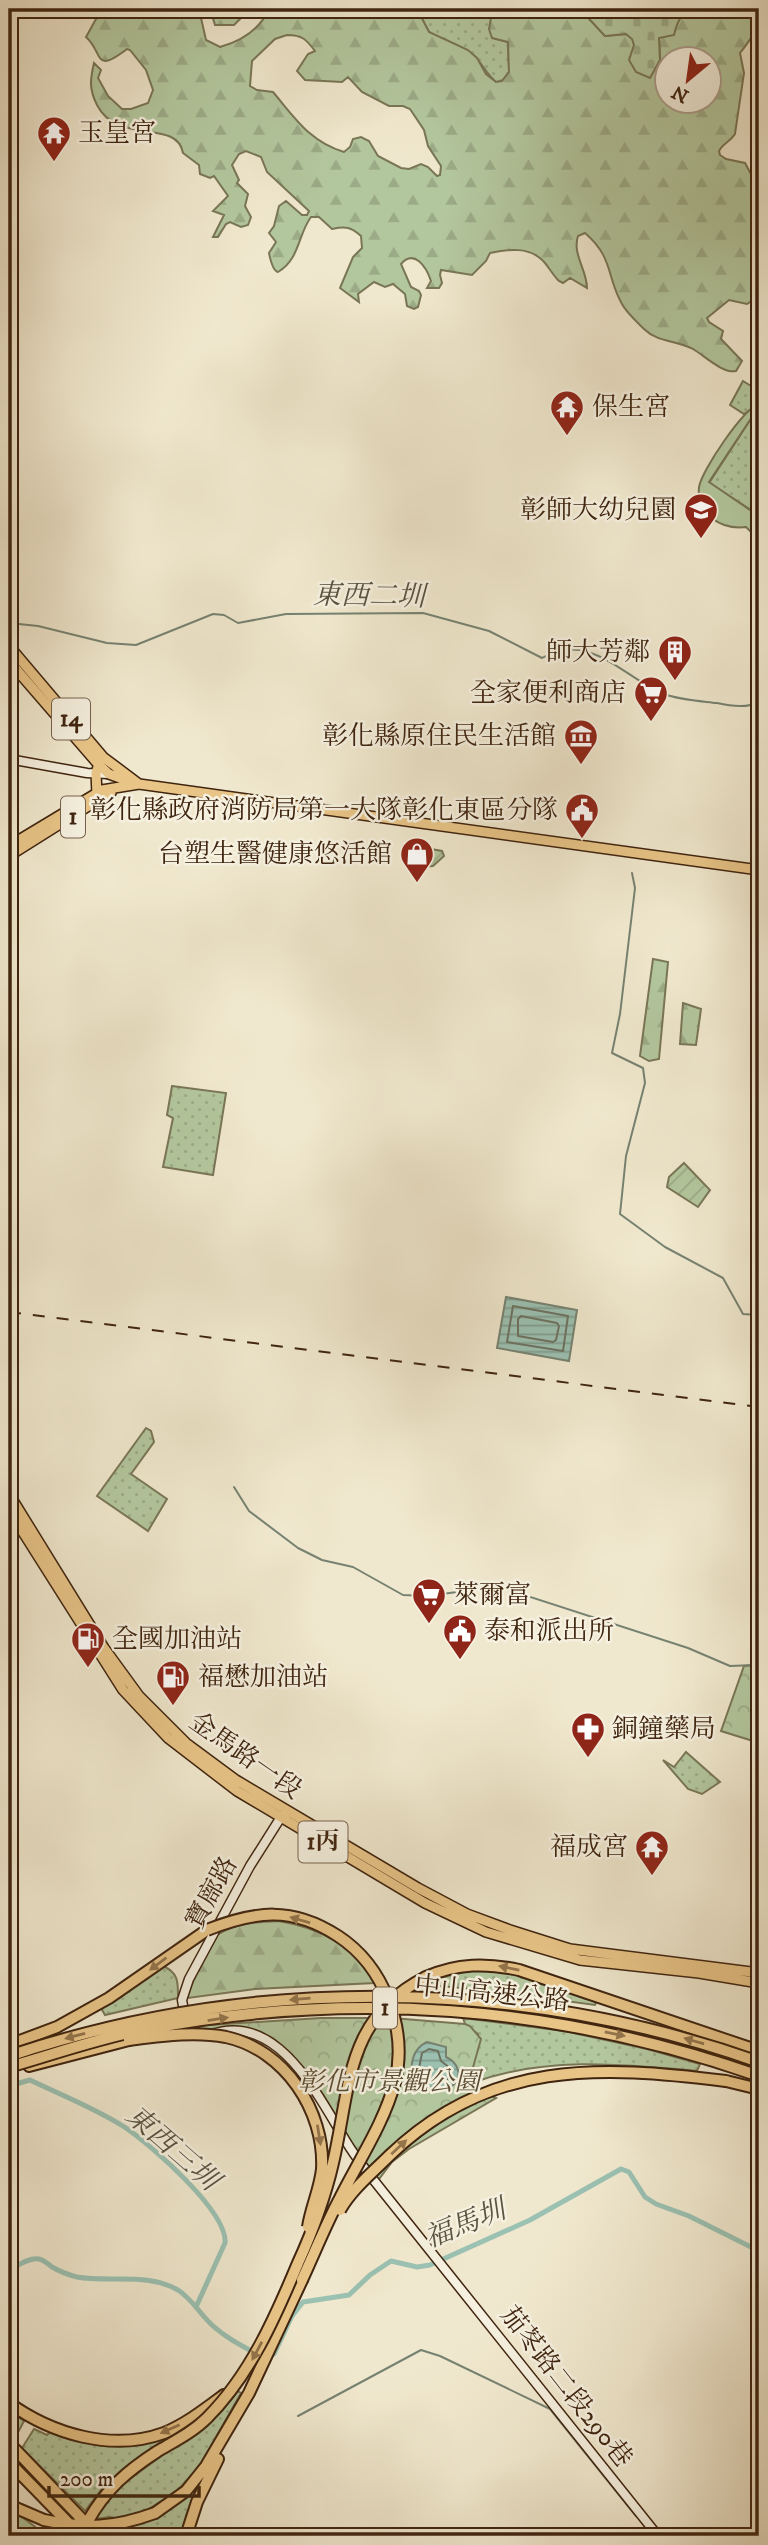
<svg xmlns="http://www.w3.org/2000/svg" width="768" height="2545" viewBox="0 0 768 2545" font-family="'IM FELL DW Pica','Noto Serif TC',serif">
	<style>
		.grass { fill: url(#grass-dots); stroke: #797656; stroke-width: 2 }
		.forest { fill: url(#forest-firs); stroke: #797656; stroke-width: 2; fill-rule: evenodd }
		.cemetery { fill: url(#cemetery-stones); stroke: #797656; stroke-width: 2 }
		.park { fill: url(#park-crowns); stroke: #797656; stroke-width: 2 }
		.garden { fill: url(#garden-furrows); stroke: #797656; stroke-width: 2 }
		.pitch { fill: #b3c79e; stroke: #797656; stroke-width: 2 }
		.water { fill: url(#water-rules); stroke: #768271; stroke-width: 2 }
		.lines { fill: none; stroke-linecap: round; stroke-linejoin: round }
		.shore { stroke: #6d7260; stroke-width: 2 }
		.stream { stroke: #768271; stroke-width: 2 }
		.canal { stroke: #9bc1b2; stroke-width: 5 }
		.secondary-casing { stroke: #3f240f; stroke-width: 11 }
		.primary-casing { stroke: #3f240f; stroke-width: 12 }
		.highway-casing { stroke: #3f240f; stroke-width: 14 }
		.secondary { stroke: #f5f0df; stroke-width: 8 }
		.primary { stroke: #e8c487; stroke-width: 9 }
		.highway { stroke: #e8c487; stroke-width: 10 }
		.rail { stroke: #3f240f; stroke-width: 2; stroke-dasharray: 12 12; stroke-linecap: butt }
		.highway-bridge-casing { stroke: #3f240f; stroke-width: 14; stroke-linecap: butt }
		.highway-bridge { stroke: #e8c487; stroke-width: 10 }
		.oneway { fill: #94744b }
		.labels { text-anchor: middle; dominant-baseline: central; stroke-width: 5; stroke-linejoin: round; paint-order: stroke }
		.shield { fill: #f5f0df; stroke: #76614d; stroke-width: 2 }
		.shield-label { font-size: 24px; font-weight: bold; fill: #3f240f }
		.poi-label { font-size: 26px; fill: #3f240f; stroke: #f5f0df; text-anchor: start }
		.street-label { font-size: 26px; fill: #3f240f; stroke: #f5f0df }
		.park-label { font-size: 26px; font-style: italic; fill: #5c4d33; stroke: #f5f0df }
		.water-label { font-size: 28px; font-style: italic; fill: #5b5340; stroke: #f5f0df }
	</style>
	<defs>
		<pattern id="grass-dots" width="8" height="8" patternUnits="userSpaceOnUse" patternTransform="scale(1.75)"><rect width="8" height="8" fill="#b3c79e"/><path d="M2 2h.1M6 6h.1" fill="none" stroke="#9bab87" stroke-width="1.8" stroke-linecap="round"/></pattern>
		<pattern id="forest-firs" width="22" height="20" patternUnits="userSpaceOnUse" patternTransform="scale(1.75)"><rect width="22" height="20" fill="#b3c79e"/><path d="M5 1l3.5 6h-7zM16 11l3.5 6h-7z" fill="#9bab87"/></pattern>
		<pattern id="cemetery-stones" width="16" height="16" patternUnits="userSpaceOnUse" patternTransform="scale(1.75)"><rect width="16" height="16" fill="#b3c79e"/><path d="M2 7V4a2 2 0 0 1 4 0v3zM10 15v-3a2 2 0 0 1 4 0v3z" fill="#9bab87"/></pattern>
		<pattern id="park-crowns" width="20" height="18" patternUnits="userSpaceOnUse" patternTransform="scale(1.75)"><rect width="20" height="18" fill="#b3c79e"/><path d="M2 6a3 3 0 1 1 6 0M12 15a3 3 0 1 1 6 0" fill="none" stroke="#9bab87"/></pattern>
		<pattern id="garden-furrows" width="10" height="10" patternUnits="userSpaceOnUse" patternTransform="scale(1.75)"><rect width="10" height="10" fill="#b3c79e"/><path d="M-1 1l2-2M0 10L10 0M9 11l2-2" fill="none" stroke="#9bab87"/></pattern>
		<pattern id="water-rules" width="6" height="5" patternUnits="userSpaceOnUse" patternTransform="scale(1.75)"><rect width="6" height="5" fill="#9bc1b2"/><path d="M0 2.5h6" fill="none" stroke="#809d8f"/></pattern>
	</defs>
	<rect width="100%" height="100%" fill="#f0e8ce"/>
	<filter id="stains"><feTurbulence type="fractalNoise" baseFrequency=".00286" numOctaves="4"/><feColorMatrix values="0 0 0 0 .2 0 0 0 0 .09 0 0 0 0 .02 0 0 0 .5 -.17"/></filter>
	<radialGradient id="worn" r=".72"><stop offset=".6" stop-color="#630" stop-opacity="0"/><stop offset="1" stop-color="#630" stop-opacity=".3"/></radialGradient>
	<!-- grass -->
	<path class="grass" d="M417 9H482L486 13 492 11V38L508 42 509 72 502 81 496 82C486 74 483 64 474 56 460 44 444 41 429 32Z
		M743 381 759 391V404L744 414 730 405Z
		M752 417 759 422V503L754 512 709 483Z
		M172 1086 226 1093 213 1175 163 1167 173 1118 167 1115Z
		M146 1428 151 1431 154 1442 131 1474 167 1499 148 1531 97 1496Z
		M686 1752 720 1782 702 1794 688 1789 663 1760 674 1767Z
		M163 1966C179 1973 178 1983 178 1998L105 2015 101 2008Z
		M480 1968 516 1972 599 1996 595 2005 485 1990 428 1985 436 1979Z
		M463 2018 564 2031 647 2049 700 2064 697 2071C622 2064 544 2056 472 2083 469 2071 479 2051 478 2034L465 2024Z
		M238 2391 241 2393 199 2467 176 2492 147 2510 121 2519 110 2517 95 2519 111 2493 211 2419Z
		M9 2410 24 2421 14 2440 9 2435Z
		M34 2429 47 2435 50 2432 93 2444 160 2439 162 2441 104 2486 85 2511 22 2448Z
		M192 2489 195 2494 186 2516 182 2536H119L122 2528 152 2518Z
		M9 2509C24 2516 33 2527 48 2536H14L9 2529Z"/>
	<!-- forest -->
	<path class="forest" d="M114 9H199L206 40 220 47C241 41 260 29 269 9H417L429 32 468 50 477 58 486 74 496 82 502 81 509 72 508 42 492 38 489 29 492 12 486 13 482 9H580L605 36 626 34 633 39 634 45 660 60 659 38 685 12 692 9H759C759 28 752 38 740 53L744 73 735 134C730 142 723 143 719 151L720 155 726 159 745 163 752 176 759 177V296L747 304 729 300 707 318 709 322 723 331 721 339 742 361 736 371C723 374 705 356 693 349 677 340 658 343 644 329 637 322 626 312 622 304 606 276 614 258 585 233L578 236C572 254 587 270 587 288L570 278 563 283 559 281C553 275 550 269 545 263 531 246 508 249 490 253L486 261 472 275 441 270 440 275 442 283 439 288H427L431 281C426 266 414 249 401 264L411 287 419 291 421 295 418 307 414 309 407 306 405 294 393 284 385 287 374 282 358 294 359 302 340 288 353 257 362 248 361 236C351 227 346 226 332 229L319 217H311C298 234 300 259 278 272 273 271 270 258 269 253L276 242 269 233 274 226 279 206 286 201 302 215H307L309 211 267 172 261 157 246 151 239 154 232 165 239 180 237 183 248 194 245 206 251 217 248 225 241 227 230 222 226 224 218 237H213L224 215 213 211 228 196 214 176 210 178 200 174 199 165 183 153C177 118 118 146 97 105 89 89 90 80 94 63L101 70 98 78 108 96 122 109H131L148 103 153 90 146 70 130 50 127 49C93 75 104 53 86 37L96 19ZM287 35C302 35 306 39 315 51L308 54 297 71 305 80 342 82 348 77 362 92 389 106H403L410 109 424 130 428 146 441 166 440 175 437 176 428 167 421 164 409 169 401 168 378 156 369 141 361 137 353 139 350 147 344 152C310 142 295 118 273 92L257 90 250 86 252 61 275 39ZM666 60H708V102H666Z
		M210 9H240L243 16 234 25H215Z
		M653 959 668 962 659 1059 649 1061 640 1056Z
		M683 1003 701 1009 696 1045 680 1044Z
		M278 1921C318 1927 356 1946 374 1983L255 1989 188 1998 187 1993 217 1935C236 1923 257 1922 278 1921Z"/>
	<!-- cemetery -->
	<path class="cemetery" d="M580 9H692C680 14 677 23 674 35L659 38 660 60 650 78 636 72 629 60 634 45 632 39 626 34 605 36Z"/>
	<!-- park -->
	<path class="park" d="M755 1665 759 1669V1743L721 1731 744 1666Z
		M321 2018H392L465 2024 470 2026 481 2039 470 2078C473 2089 486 2093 496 2098L409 2149 392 2162 376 2183 295 2062 252 2034 190 2030 192 2026Z"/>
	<!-- garden -->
	<path class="garden" d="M408 845 442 851 444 856 433 866C418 867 408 865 403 849Z
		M684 1163 710 1190 698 1207 667 1187 669 1177Z"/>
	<!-- pitch -->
	<path class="pitch" d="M759 404V422L752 417 709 482 753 512 759 503V521L752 533 746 527C722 530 696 515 699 487 702 470 743 409 759 404Z"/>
	<!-- water -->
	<path class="water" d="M506 1297 577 1310 569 1361 497 1348Z
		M427 2042 446 2047V2057C465 2066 461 2087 442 2090 434 2091 426 2088 418 2086L417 2080 411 2079C411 2063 412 2049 427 2042Z"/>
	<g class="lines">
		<!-- shore -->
		<path class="shore" d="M513 1306 568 1316 563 1351 507 1342Z
			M521 1316 557 1323 559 1326 556 1340 553 1342 518 1336V1319Z
			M429 2049 438 2051 441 2061 450 2068 451 2075C441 2090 428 2082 418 2073L422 2053Z"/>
		<!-- stream -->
		<path class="stream" d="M9 623 38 626 107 643 136 645 213 614 224 615 238 623 286 614 423 613 489 631 542 658C589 630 624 678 664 694 680 700 700 701 717 703 730 706 748 708 759 702
			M632 873 635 888 620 1014 612 1053 643 1068 645 1083 626 1156 620 1214 665 1247 723 1278 743 1314 759 1315
			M9 1277 17 1276
			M234 1487 249 1511 298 1548 322 1560 353 1567 403 1595 427 1596 457 1592 464 1585 484 1582 688 1648 730 1666 755 1665 759 1669
			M298 2416 421 2350 440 2356 550 2409 636 2516"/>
		<!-- canal -->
		<path class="canal" d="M9 2086 30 2080C61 2095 97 2109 126 2128 152 2146 228 2212 225 2243L196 2307
			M9 2270C17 2266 29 2257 39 2259 44 2260 48 2264 52 2267 59 2271 69 2275 77 2277 110 2283 147 2272 178 2290 192 2299 200 2314 212 2325 225 2337 240 2345 257 2354
			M269 2355 274 2354 292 2316 303 2302 349 2295 370 2275 391 2261 417 2267 430 2265 530 2220 621 2169 629 2172 645 2197 656 2204 689 2216 759 2251"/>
		<!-- secondary casing -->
		<g class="secondary-casing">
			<path id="secondary" d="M9 759 87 773 109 774
				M185 2017 182 2000 189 1979 250 1866 281 1817 286 1814
				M212 2034C279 2012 319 2098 347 2143 354 2155 363 2166 372 2178L658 2536"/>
		</g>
		<!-- primary casing -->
		<g class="primary-casing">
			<path id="primary" d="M9 646 103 757 139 784
				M9 661 98 764 109 774 131 782
				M97 795 96 773 100 761
				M9 846 102 790 139 784 759 870
				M9 856 106 795 111 793
				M9 1494 104 1648 139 1696 186 1743 236 1780 418 1888 467 1914 510 1930 570 1949 759 1973
				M9 1510 123 1690 168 1738 237 1791 425 1903 486 1932 580 1960 699 1973 759 1983"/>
		</g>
		<!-- highway casing -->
		<g class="highway-casing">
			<path id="highway" d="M426 1977C457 1963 487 1963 519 1970L759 2051
				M9 2045 57 2027 109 1998 207 1930
				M29 2066 129 2040
				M726 2081 759 2089
				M9 2403C52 2434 112 2452 164 2433 186 2424 205 2409 224 2395
				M9 2505 44 2520
				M155 2513 186 2491 206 2466 249 2393 302 2280
				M186 2536 197 2502 218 2459"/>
		</g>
		<!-- secondary -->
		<use href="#secondary" class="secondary"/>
		<!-- primary -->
		<use href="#primary" class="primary"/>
		<!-- highway -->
		<use href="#highway" class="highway"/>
		<!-- rail -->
		<path class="rail" d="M9 1312 759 1407"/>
		<!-- highway-bridge casing -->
		<g class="highway-bridge-casing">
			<path id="highway-bridge" d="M207 1930C255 1911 292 1906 338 1936 384 1966 408 2029 395 2082 384 2123 359 2160 340 2198 326 2224 315 2252 302 2280
				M129 2040C161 2036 194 2031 226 2037 285 2050 325 2111 322 2169 320 2189 311 2207 308 2227
				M9 2056C250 1975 519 1977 759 2062
				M9 2067C51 2055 93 2040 137 2031 347 1989 557 2005 759 2076
				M340 2210C352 2189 373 2172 390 2155 489 2060 599 2065 726 2081
				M9 2443 98 2536
				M9 2462 81 2536
				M44 2520C86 2529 114 2528 155 2513
				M88 2521C106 2489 127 2471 158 2451 175 2441 193 2432 207 2418 250 2375 275 2318 298 2263 313 2230 325 2198 333 2163 351 2086 345 2018 426 1977"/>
		</g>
		<!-- highway-bridge -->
		<use href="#highway-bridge" class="highway-bridge"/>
	</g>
	<!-- one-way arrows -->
	<defs><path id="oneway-solid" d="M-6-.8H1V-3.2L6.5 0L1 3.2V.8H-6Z" transform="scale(1.75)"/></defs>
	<g class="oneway">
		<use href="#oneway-solid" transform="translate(300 1920) rotate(-164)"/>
		<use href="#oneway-solid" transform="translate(158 1964) rotate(143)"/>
		<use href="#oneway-solid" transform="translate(509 1968) rotate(-169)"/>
		<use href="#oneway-solid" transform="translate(300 1999) rotate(175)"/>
		<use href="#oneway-solid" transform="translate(218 2019) rotate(-9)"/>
		<use href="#oneway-solid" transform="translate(615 2034) rotate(12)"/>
		<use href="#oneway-solid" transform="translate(75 2036) rotate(165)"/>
		<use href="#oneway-solid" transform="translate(694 2041) rotate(-164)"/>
		<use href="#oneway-solid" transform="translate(319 2135) rotate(81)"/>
		<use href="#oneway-solid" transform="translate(399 2147) rotate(-43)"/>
		<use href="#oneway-solid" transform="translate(257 2351) rotate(118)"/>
		<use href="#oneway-solid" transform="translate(170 2429) rotate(156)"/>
	</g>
	<!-- icons -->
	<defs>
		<g id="temple-pin" transform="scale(1.75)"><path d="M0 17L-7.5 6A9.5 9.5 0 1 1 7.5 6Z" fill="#8f2418" stroke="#f5f0df"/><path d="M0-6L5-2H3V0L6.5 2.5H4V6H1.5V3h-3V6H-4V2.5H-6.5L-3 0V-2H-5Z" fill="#fff"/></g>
		<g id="school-pin" transform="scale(1.75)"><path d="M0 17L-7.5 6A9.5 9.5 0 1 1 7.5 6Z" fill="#8f2418" stroke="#f5f0df"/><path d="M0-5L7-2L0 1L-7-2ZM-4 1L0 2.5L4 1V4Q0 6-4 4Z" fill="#fff"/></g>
		<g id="building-pin" transform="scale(1.75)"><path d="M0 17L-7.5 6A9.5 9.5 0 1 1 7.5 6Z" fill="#8f2418" stroke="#f5f0df"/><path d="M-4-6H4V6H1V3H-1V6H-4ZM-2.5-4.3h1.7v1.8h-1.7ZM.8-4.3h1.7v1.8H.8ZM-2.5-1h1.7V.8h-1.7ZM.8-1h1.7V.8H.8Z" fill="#fff"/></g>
		<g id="supermarket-pin" transform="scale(1.75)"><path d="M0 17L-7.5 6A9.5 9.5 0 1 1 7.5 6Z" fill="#8f2418" stroke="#f5f0df"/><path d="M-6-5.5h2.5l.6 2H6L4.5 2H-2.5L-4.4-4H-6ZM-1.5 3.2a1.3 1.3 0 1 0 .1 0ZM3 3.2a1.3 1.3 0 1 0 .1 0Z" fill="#fff"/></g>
		<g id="museum-pin" transform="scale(1.75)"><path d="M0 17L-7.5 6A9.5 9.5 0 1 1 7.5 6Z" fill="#8f2418" stroke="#f5f0df"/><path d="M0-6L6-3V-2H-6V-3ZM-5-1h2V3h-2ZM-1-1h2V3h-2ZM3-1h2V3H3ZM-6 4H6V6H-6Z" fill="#fff"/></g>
		<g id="civic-pin" transform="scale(1.75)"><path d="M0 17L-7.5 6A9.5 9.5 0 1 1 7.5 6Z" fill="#8f2418" stroke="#f5f0df"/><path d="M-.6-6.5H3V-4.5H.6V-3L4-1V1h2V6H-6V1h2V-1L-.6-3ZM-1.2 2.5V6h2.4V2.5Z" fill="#fff"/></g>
		<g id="shop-pin" transform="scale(1.75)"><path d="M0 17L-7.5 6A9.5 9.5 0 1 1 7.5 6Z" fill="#8f2418" stroke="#f5f0df"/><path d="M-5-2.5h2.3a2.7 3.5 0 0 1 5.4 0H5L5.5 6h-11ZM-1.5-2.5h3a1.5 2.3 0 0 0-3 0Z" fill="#fff"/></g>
		<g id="fuel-pin" transform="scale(1.75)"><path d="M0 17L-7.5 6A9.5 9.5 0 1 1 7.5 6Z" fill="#8f2418" stroke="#f5f0df"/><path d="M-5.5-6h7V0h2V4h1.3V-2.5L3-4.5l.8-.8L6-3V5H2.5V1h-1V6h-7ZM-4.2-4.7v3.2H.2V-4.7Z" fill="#fff"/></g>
		<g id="pharmacy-pin" transform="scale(1.75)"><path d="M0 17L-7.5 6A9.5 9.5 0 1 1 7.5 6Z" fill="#8f2418" stroke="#f5f0df"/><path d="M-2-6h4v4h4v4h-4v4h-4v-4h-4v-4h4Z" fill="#fff"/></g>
	</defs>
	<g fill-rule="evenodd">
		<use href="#temple-pin" x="54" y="133"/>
		<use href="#temple-pin" x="567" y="407"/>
		<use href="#school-pin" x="701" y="510"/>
		<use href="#building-pin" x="675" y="652"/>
		<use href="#supermarket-pin" x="651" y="693"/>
		<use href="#museum-pin" x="581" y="736"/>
		<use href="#civic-pin" x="582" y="810"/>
		<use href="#shop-pin" x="417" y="854"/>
		<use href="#supermarket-pin" x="429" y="1595"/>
		<use href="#civic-pin" x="460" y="1631"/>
		<use href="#fuel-pin" x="88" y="1639"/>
		<use href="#fuel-pin" x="173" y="1677"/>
		<use href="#pharmacy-pin" x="588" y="1729"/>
		<use href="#temple-pin" x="652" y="1847"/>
	</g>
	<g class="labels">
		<!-- shield labels -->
		<g class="shield">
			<rect x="52" y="698.5" width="38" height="41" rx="5"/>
			<rect x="61" y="796.5" width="24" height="41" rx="5"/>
			<rect x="298.5" y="1821.5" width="49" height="41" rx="5"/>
			<rect x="373" y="1987.5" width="24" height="41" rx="5"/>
		</g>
		<g class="shield-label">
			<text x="71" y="719">14</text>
			<text x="73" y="817">1</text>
			<text x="323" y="1842">1丙</text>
			<text x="385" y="2008">1</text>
		</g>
		<!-- poi labels -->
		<g class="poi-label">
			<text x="78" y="133">玉皇宮</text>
			<text x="592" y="407">保生宮</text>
			<text x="676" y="510" text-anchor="end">彰師大幼兒園</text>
			<text x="650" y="652" text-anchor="end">師大芳鄰</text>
			<text x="626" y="693" text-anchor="end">全家便利商店</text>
			<text x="556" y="736" text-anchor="end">彰化縣原住民生活館</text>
			<text x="558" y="810" text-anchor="end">彰化縣政府消防局第一大隊彰化東區分隊</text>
			<text x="392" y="854" text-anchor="end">台塑生醫健康悠活館</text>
			<text x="453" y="1595">萊爾富</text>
			<text x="484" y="1631">泰和派出所</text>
			<text x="112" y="1639">全國加油站</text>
			<text x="198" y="1677">福懋加油站</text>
			<text x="612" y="1729">銅鐘藥局</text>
			<text x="628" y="1847" text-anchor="end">福成宮</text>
		</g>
		<!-- street labels -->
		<g class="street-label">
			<text transform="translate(245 1756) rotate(35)">金馬路一段</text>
			<text transform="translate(212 1893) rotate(-61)">寶廍路</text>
			<text transform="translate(492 1994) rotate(6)">中山高速公路</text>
			<text transform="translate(566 2387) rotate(52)">茄苳路二段290巷</text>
		</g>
		<!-- park labels -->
		<g class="park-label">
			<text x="389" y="2082">彰化市景觀公園</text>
		</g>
		<!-- water labels -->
		<g class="water-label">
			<text transform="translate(369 596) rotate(1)">東西二圳</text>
			<text transform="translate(172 2148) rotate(41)">東西三圳</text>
			<text transform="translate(465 2224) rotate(-22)">福馬圳</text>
		</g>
	</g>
	<!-- margin -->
	<rect width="768" height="2545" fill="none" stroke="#f0e8ce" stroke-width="35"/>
	<rect x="10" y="10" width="747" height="2524" fill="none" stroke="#3f240f" stroke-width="3.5"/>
	<rect x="18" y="18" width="733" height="2510" fill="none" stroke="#3f240f" stroke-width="2"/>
	<!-- north arrow -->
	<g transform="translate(688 80) rotate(209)"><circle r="33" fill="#f5f0df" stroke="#ac9e8c" stroke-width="2"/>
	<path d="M0-5L12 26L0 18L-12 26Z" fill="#8f2418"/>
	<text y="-10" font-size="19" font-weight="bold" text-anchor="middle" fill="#3f240f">N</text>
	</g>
	<!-- scale -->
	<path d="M49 2486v10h150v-10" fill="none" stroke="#3f240f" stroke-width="3.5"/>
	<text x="60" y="2486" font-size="21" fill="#3f240f" stroke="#f5f0df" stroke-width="5" paint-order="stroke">200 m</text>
	<rect width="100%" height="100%" filter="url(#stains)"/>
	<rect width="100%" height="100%" fill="url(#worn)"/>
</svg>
